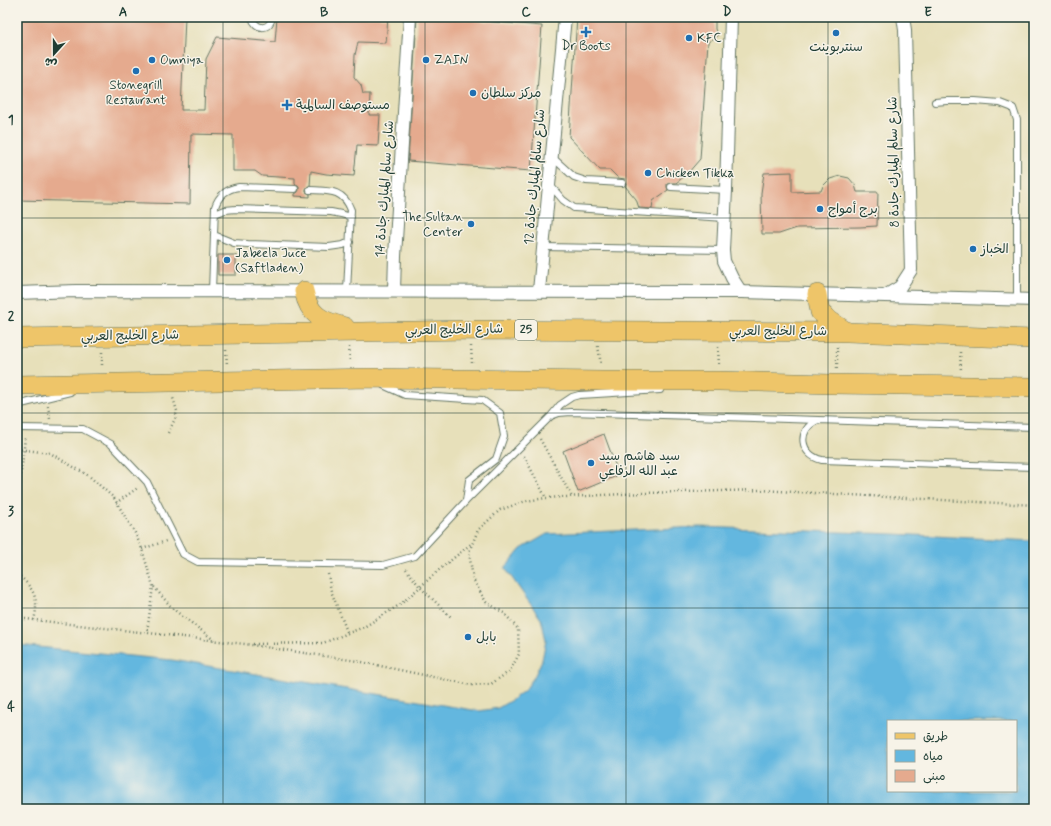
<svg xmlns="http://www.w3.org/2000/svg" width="1051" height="826" viewBox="0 0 1051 826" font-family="Mynerve,'Playpen Sans Arabic',sans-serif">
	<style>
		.water { fill: #63b7df; stroke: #417a8a; fill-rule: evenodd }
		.building { fill: #e5aa8e }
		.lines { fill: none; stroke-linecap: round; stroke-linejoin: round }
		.service-casing { stroke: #657663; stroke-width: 8 }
		.minor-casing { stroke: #657663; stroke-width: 14 }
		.primary-casing { stroke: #657663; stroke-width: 20 }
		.path { stroke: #657663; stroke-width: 2.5; stroke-dasharray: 1 3; stroke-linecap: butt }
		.service { stroke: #fff; stroke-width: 6 }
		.minor { stroke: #fff; stroke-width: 12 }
		.primary { stroke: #eec569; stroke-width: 19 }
		.grid { fill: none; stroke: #1f3d34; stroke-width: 1; stroke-opacity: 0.55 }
		.poi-dot { fill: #1f6fb2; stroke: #f7f3e8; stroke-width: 1.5 }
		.labels { text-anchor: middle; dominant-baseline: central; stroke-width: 3; stroke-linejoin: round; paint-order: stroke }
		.shield { fill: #f7f3e8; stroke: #60746a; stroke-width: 1 }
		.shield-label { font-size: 12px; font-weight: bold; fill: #1f3d34 }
		.poi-label { font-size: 13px; fill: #1f3d34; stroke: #f7f3e8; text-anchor: start }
		.street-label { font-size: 13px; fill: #1f3d34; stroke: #f7f3e8 }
		.neatline { fill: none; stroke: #1f3d34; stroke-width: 1.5 }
		.grid-label { font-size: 13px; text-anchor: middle; font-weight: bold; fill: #1f3d34 }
	</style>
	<rect width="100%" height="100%" fill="#f7f3e8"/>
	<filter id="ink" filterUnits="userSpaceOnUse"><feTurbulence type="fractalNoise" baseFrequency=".025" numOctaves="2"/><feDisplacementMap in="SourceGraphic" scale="8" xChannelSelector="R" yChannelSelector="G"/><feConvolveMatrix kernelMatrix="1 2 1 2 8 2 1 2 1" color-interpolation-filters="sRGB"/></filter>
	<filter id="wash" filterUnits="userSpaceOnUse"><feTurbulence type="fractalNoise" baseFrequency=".012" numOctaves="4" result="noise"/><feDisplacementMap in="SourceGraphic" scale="16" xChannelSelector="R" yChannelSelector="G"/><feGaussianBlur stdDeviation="0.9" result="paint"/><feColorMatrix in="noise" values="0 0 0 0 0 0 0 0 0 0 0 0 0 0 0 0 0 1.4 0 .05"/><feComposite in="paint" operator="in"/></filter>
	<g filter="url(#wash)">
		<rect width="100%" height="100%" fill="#e7e0ba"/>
		<!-- water -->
		<path class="water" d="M700 527 893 534 1034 541V809H17V645L172 660 479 711 498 708 513 699 525 690 534 677 542 660 546 640 541 619 505 568 521 549 547 534ZM888 721H1016V791H888Z"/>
		<g id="blocks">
			<!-- building -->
			<path class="building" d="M17 17H185L181 110H204L206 59 217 37 275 42 277 17H388L386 43 358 42 355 55 354 77 361 85 363 94H370L369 115H380L378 146 357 145 354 176 326 174 311 171 310 186H308L306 189V192L310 194V197L295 196V193H297L299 190V187L295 184V178L262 176 255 171H233V135L191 134 190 204 17 200Z
				M417 17H435L542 26 531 171 408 161Z
				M577 17H715V29L718 36 708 42 700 159 687 174 676 183H671L667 184V187L668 190 653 201 652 209 639 208 636 199 625 186 626 183 625 179 618 178 610 170H600L569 137Z
				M792 172V192L821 191 823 186 830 179 840 176 849 178 855 185 857 192H878L877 226 860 227 797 228 779 234H762L761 193 764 173Z
				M218 255H236V275H218Z
				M604 434 619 475 578 492 563 451Z"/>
		</g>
	</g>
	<g filter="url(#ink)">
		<use href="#blocks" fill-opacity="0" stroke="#657663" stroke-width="1"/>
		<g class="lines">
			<!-- service casing -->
			<g class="service-casing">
				<path id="service" d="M252 17C255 30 270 31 272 17
					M935 102 946 101H975L1000 103 1013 108 1017 120V299
					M552 157 574 177 586 181 622 183
					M550 185 563 200 574 208 725 218
					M671 187 726 190
					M310 190C329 191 343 189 351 210L347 291
					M215 214 225 210 236 209 331 212 341 214 351 217
					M214 235 234 243 248 244 329 247 343 245 350 242
					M543 247 723 250
					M212 291 215 207C219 195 226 189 239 187L295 189
					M383 385 405 395 482 400 500 413 504 436 496 459 469 480 466 501
					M17 405 70 392
					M551 416 560 405 572 397 579 395 597 394 660 390
					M1034 427 818 420C796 430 800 455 822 460L1034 467
					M17 428 83 429 111 444 147 482 183 554 198 562 383 565 415 556 466 501 551 416 559 413 571 412 818 420"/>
			</g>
			<!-- minor casing -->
			<g class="minor-casing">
				<path id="minor" d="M731 17 726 190 723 250 724 261 732 278 741 292
					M394 291 395 256 410 17
					M539 291 565 17
					M17 293 76 291 741 292 1034 300
					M885 296 900 287 911 270 905 30 903 17"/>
			</g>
			<!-- primary casing -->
			<g class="primary-casing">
				<path id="primary" d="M304 291C309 316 322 321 345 327
					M817 294 820 312 829 320 847 332
					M17 338 470 330 847 332 1034 339
					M17 385 369 378 603 381H719L832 384 1034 387"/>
			</g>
			<!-- path -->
			<path class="path" d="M471 346 472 363
				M598 346 601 365
				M349 347 350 362
				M718 347 719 366
				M837 347V368
				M226 350 227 365
				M102 352V367
				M960 352 961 371
				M48 406 50 419
				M168 433 175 419 177 411 173 398
				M540 439 572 497
				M17 449 50 453 89 476 114 498 135 533 142 549 153 586 147 633
				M524 456 546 498
				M116 503 139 487
				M17 511 25 438
				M142 549 166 541
				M406 569 420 587 451 617
				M17 574C27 582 37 593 36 607 36 611 35 616 34 620
				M328 574 331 591 348 634
				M154 587 173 609 214 640
				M17 618 245 644 357 661 471 685 491 684 510 671 519 654 518 629 504 613 486 602 473 579 469 552 478 530 500 510 526 501 546 498 643 493 760 490 1034 505
				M253 644 323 643 364 627 401 604 439 570 472 543"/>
			<!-- service -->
			<use href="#service" class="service"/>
			<!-- minor -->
			<use href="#minor" class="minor"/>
			<!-- primary -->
			<use href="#primary" class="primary"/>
		</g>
	</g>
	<!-- grid -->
	<path class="grid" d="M223 17V809M425 17V809M626 17V809M828 17V809M17 218H1034M17 413H1034M17 608H1034"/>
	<!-- markers -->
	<g class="poi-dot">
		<path d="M584 26h4v4h4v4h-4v4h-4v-4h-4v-4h4z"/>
		<circle cx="836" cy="33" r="4"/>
		<circle cx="689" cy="38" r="4"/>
		<circle cx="152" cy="60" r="4"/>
		<circle cx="426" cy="60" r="4"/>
		<circle cx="136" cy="71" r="4"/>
		<circle cx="473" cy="93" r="4"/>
		<path d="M285 99h4v4h4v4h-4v4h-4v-4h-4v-4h4z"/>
		<circle cx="648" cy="173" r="4"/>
		<circle cx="820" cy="209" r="4"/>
		<circle cx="471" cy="224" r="4"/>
		<circle cx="973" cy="249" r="4"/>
		<circle cx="227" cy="260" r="4"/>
		<circle cx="591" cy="463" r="4"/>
		<circle cx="468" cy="637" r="4"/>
	</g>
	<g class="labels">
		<!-- shield labels -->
		<rect class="shield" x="515" y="320" width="22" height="20" rx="3"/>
		<g class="shield-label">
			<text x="526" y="330">25</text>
		</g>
		<!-- poi labels -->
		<g class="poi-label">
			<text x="697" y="38">KFC</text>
			<text x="586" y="46" text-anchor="middle">Dr Boots</text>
			<text x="836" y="47" text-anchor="middle">سنتربوينت</text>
			<text x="160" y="60">Omniya</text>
			<text x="434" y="60">ZAIN</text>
			<text x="136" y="85" text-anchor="middle">Stonegrill<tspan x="136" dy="15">Restaurant</tspan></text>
			<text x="481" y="93">مركز سلطان</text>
			<text x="296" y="105">مستوصف السالمية</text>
			<text x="656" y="173">Chicken Tikka</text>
			<text x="828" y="209">برج أمواج</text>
			<text x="463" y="217" text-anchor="end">The Sultan<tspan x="463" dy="15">Center</tspan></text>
			<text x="981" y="249">الخباز</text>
			<text x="235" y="253">Jabeela Juce<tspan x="235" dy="15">(Saftladen)</tspan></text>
			<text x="599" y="456">سيد هاشم سيد<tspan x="599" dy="15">عبد الله الرفاعي</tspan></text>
			<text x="476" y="637">بابل</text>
		</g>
		<!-- street labels -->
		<g class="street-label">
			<text transform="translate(894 162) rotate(-91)">شارع سالم المبارك جادة 8</text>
			<text transform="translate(535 177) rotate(-85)">شارع سالم المبارك جادة 12</text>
			<text transform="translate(385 189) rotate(-86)">شارع سالم المبارك جادة 14</text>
			<text transform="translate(454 330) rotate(-1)">شارع الخليج العربي</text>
			<text x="778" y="331">شارع الخليج العربي</text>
			<text transform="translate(130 336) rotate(-1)">شارع الخليج العربي</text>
		</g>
	</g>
	<!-- margin -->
	<rect width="1051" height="826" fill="none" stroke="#f7f3e8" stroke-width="44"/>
	<!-- legend -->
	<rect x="887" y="720" width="130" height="72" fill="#f7f3e8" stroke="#a1aaa0"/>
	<rect x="895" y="733" width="20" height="6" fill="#eec569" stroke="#a1aaa0"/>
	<text x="923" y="740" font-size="12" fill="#1f3d34">طريق</text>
	<rect x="895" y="750" width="20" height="12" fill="#63b7df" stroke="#a1aaa0"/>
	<text x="923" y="760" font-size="12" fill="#1f3d34">مياه</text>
	<rect x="895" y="770" width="20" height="12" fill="#e5aa8e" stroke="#a1aaa0"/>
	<text x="923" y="780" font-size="12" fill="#1f3d34">مبنى</text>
	<!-- north arrow -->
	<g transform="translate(54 54) rotate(201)" stroke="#f7f3e8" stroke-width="3" paint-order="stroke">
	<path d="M0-3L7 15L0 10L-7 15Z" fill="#1f3d34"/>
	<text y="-6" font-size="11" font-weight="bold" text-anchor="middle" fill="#1f3d34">ش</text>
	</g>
	<rect x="22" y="22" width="1007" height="782" class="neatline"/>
	<g class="grid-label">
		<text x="123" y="16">A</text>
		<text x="324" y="16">B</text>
		<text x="526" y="16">C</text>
		<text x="727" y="16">D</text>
		<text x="928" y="16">E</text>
		<text x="11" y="124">1</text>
		<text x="11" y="320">2</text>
		<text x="11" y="515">3</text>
		<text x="11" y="711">4</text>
	</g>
</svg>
